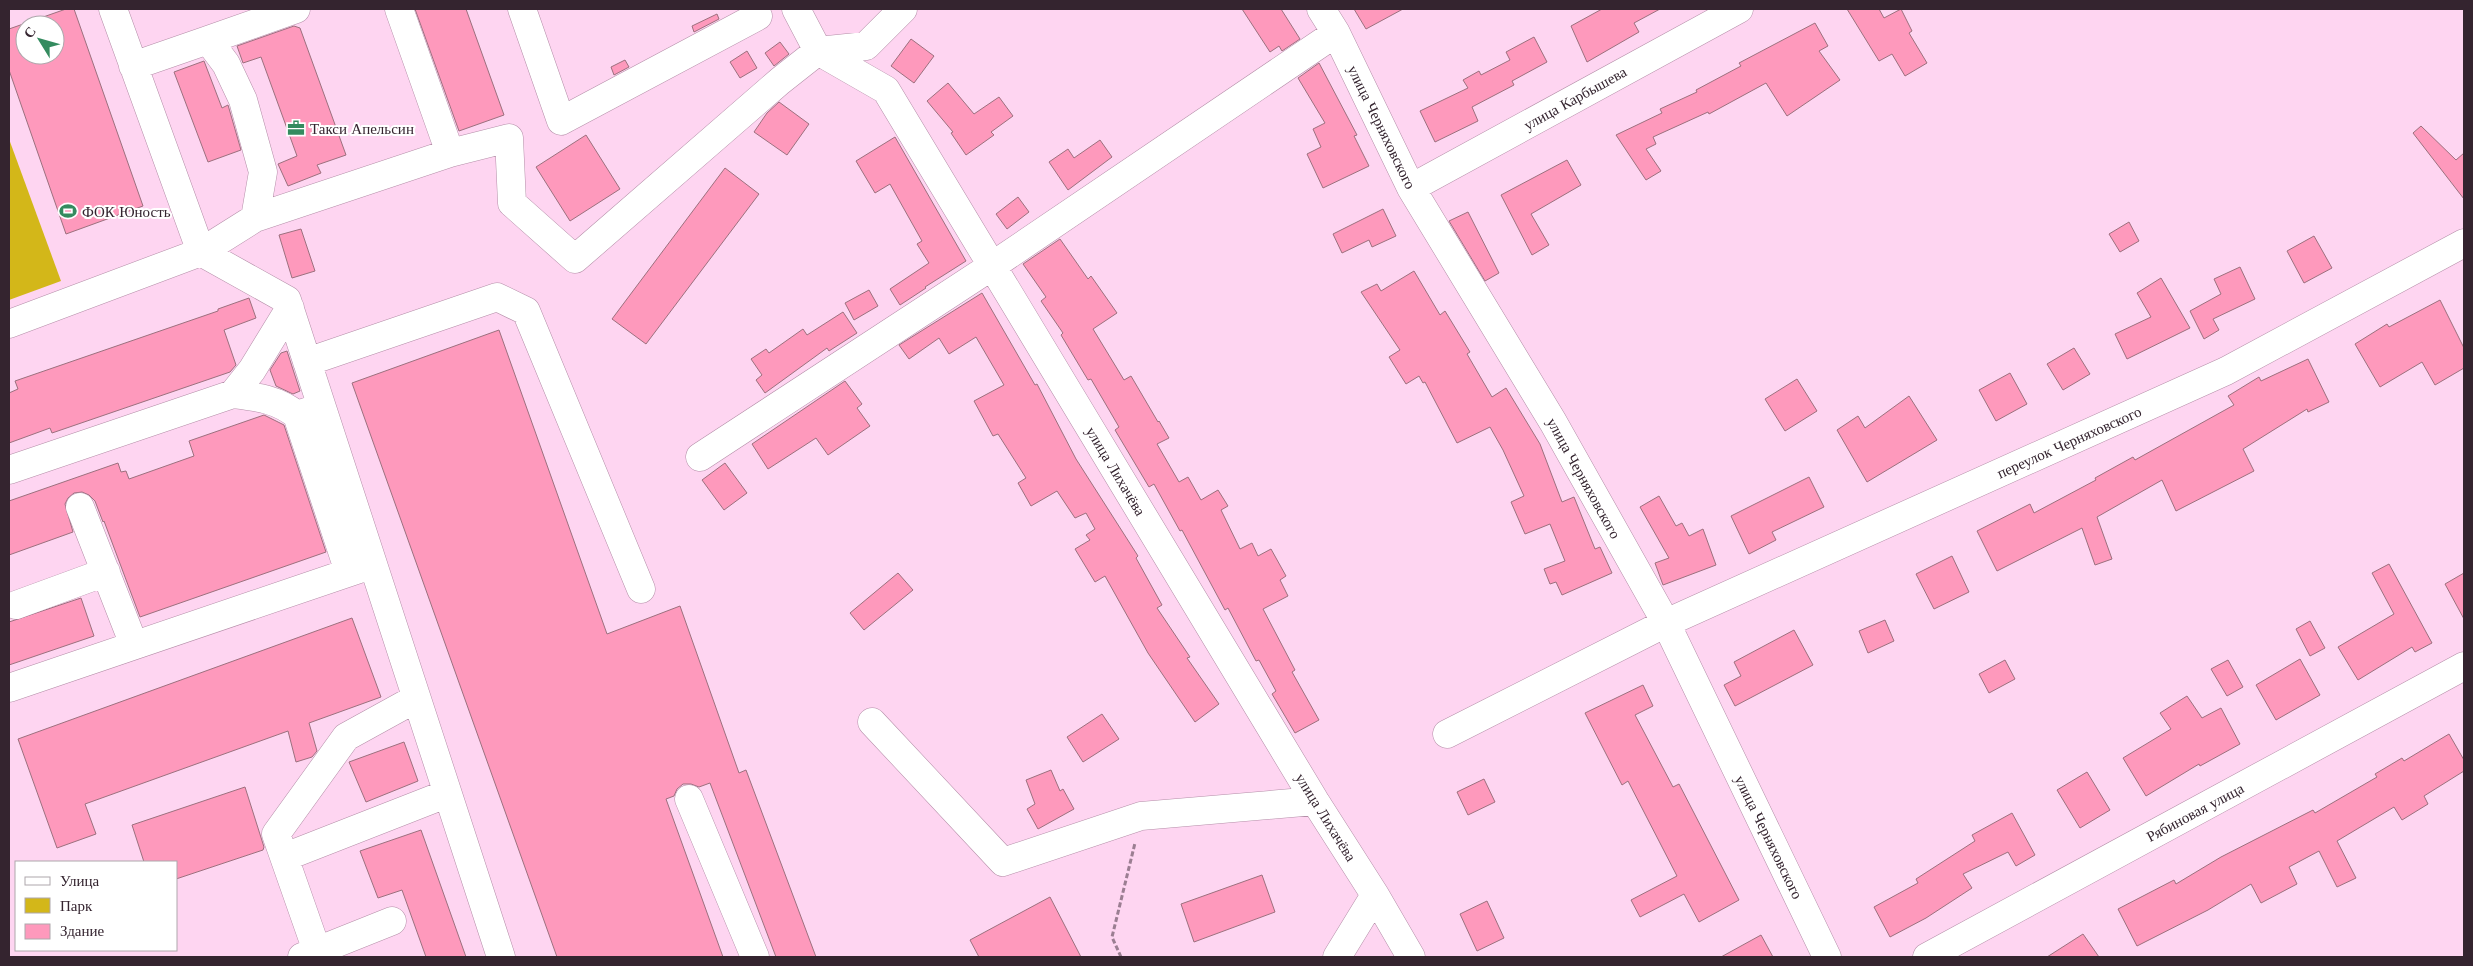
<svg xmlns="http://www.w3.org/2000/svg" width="2473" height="966" viewBox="0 0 2473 966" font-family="'Libre Baskerville',serif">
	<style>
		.green { fill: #d3b719 }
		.building { fill: #fe99bc; stroke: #9c707e; fill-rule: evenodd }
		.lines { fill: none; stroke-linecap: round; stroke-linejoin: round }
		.minor-casing { stroke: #b48ea8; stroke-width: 29 }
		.path { stroke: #9b7e92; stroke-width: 3; stroke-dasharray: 5 2.5; stroke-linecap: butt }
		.minor { stroke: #fff; stroke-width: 28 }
		.labels { text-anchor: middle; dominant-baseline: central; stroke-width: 4; stroke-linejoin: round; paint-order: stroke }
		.street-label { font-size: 15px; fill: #34242f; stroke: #fff }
		.poi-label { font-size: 15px; fill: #34242f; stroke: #fff; text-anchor: start }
	</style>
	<rect width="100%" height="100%" fill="#fed5f1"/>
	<!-- green -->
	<path class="green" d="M9 139 61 281 9 300Z"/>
	<!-- building -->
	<path class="building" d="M66 9H74L143 206 66 234 9 70V29ZM25 25H55V55H25Z
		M415 9H466L504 115 459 131Z
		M1242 9H1281L1300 39 1282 51 1279 46 1270 52Z
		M1354 9H1403L1366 29Z
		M1602 9H1660L1634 23 1639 32 1587 62 1571 26Z
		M1847 9H1879L1884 18 1901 9 1912 31 1909 33 1927 63 1905 76 1892 54 1879 61Z
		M717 14 719 19 694 32 692 26Z
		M1815 23 1828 46 1819 51 1840 80 1787 116 1766 83 1709 114 1708 112 1653 137 1656 144 1646 149 1661 171 1646 180 1616 135 1662 113 1660 109 1697 92 1696 90 1741 66 1739 63Z
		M294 26 300 28 346 155 317 165 321 173 288 186 278 164 297 156 261 57 243 63 237 46Z
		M1534 37 1547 62 1512 81 1514 85 1472 107 1478 121 1435 142 1420 111 1468 88 1463 80 1479 71 1481 75 1510 60 1506 52Z
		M911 39 934 56 914 83 891 66Z
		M780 42 789 54 774 66 765 53Z
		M747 51 757 68 740 78 730 62Z
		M625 60 629 67 614 75 611 67Z
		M204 61 222 108 228 105 241 150 208 162 174 72Z
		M1319 63 1357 135 1354 136 1369 166 1323 188 1307 154 1321 147 1313 129 1325 123 1298 78Z
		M948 83 974 114 999 97 1013 116 991 132 994 135 966 155 951 133 953 132 927 101Z
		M779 102 809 124 787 155 754 132 767 113Z
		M2421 126 2456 160 2464 153V199L2413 133Z
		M586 135 620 189 570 221 536 167Z
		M895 137 966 261 925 287 926 288 900 305 890 289 929 263 917 244 922 241 890 184 875 193 856 161Z
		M1100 140 1112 157 1068 190 1049 162 1068 149 1074 158Z
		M1567 160 1581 185 1531 214 1549 245 1532 255 1501 195Z
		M725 168 759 194 646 344 612 319Z
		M1018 197 1029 212 1007 229 996 214Z
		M1383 209 1396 236 1372 247 1369 240 1342 253 1333 234Z
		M1468 212 1499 273 1485 281 1449 221Z
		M2129 222 2139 241 2120 252 2109 234Z
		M301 229 315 271 292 278 279 235Z
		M2314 236 2332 268 2304 283 2287 251Z
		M1060 239 1088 279 1091 276 1117 313 1093 329 1124 380 1131 376 1158 422 1159 421 1169 438 1157 444 1179 482 1188 477 1201 500 1218 490 1228 506 1221 510 1240 549 1252 543 1258 556 1271 549 1286 576 1280 580 1288 596 1263 609 1295 670 1292 672 1319 720 1295 733 1272 694 1276 691 1259 660 1256 661 1228 608 1225 610 1182 530 1180 531 1154 484 1149 487 1115 430 1119 427 1091 379 1088 380 1061 335 1063 333 1041 301 1046 297 1023 264Z
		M2240 267 2255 299 2213 319 2219 330 2204 339 2190 311 2221 294 2214 279Z
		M1414 271 1440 315 1445 311 1470 352 1467 354 1492 397 1506 388 1540 444 1562 502 1574 497 1595 549 1600 547 1612 573 1562 595 1556 582 1550 584 1544 569 1565 561 1550 524 1525 534 1511 502 1524 496 1503 450 1490 427 1457 443 1425 382 1423 383 1419 376 1406 384 1389 357 1400 350 1361 292 1377 284 1381 291Z
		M2161 278 2190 328 2127 359 2115 334 2151 317 2137 293Z
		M869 290 878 306 854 320 845 303Z
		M982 293 1035 385 1037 384 1076 459 1138 556 1136 558 1162 605 1157 608 1190 657 1187 658 1219 704 1195 722 1148 653 1105 576 1095 582 1075 549 1090 540 1086 535 1095 529 1086 513 1075 518 1057 491 1031 506 1018 483 1026 478 998 434 993 436 974 401 1004 385 976 337 949 354 939 338 909 359 899 345Z
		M249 298 256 318 224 330 236 365 230 372 52 433 50 428 9 443V393L18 389 15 381 218 311V309Z
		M2440 300 2464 348V368L2435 385 2422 362 2380 387 2355 344 2387 324 2389 327Z
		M843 312 857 333 829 351 827 348 765 393 756 380 762 375 751 359 766 349 769 353 803 329 807 335Z
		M499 330 607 634 680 606 739 773 746 770 816 957H776L710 783 699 787 691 784H683L677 789 674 796 666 799 723 957H557L352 383Z
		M2074 348 2090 374 2063 390 2047 364Z
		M287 351 300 391 293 394 276 386 270 370 281 353Z
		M2308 359 2329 402 2308 412 2307 409 2243 449 2254 471 2176 511 2162 480 2097 517 2112 559 2095 565 2082 528 1997 571 1977 531 2030 504 2034 513 2096 480 2095 478 2133 457 2135 460 2234 405 2228 396 2259 377 2261 381Z
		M2010 373 2027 404 1996 421 1979 390Z
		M1797 379 1817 411 1785 431 1765 399Z
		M845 381 862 404 857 408 870 426 828 455 816 438 768 469 752 444Z
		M1909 396 1937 440 1867 482 1837 430 1858 416 1865 428Z
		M264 415 284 425 326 552 140 617 104 521 103 522 95 501 89 495 82 492 74 493 68 498 65 504 73 532 9 555V501L118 463 121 472 126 471 129 479 194 456 189 441Z
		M725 463 747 493 724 510 702 480Z
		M1809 477 1824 507 1772 532 1776 540 1749 554 1731 516Z
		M1659 496 1676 526 1682 523 1689 536 1703 529 1716 565 1663 585 1655 563 1669 558 1640 507Z
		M1952 556 1969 592 1934 609 1916 574Z
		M2389 564 2432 643 2415 652 2412 647 2358 680 2338 647 2394 614 2372 573Z
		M898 573 913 590 864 630 850 613Z
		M2464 573V619L2445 584Z
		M81 598 94 636 9 665V622Z
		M352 618 381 697 309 723 317 751 312 757 296 762 288 731 85 804 96 834 57 848 18 739Z
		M1885 620 1894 641 1868 653 1859 631Z
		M2310 621 2325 648 2310 656 2296 629Z
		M1794 630 1813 665 1735 706 1724 685 1741 676 1734 662Z
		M2300 659 2320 695 2276 720 2256 685Z
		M2005 660 2015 679 1989 693 1979 674Z
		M2228 660 2243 687 2227 696 2211 669Z
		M1643 685 1653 706 1635 715 1673 787 1679 784 1739 900 1699 922 1684 894 1640 917 1631 900 1677 876 1628 781 1622 785 1585 713Z
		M2187 696 2202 718 2221 708 2240 744 2200 766 2199 764 2146 796 2123 758 2171 729 2160 713Z
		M1102 714 1119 739 1083 762 1067 737Z
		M2449 734 2464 760V771L2424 796 2428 804 2402 820 2394 807 2337 841 2356 878 2337 887 2319 851 2289 867 2297 884 2261 903 2251 884 2208 910 2137 946 2118 909 2174 880 2176 884 2221 857 2313 810 2315 813 2377 777 2375 774 2402 758 2404 761Z
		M404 742 418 781 366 802 349 762Z
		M1051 770 1060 791 1063 789 1074 809 1038 829 1027 809 1035 804 1026 780Z
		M2087 772 2110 810 2080 828 2057 790Z
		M1484 779 1495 802 1468 815 1457 792Z
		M245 787 264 847 263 850 176 879V862H144L132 825Z
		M2012 813 2035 855 2016 866 2008 852 1963 874 1972 888 1926 918 1890 937 1874 907 1918 883 1916 879 1975 841 1972 835Z
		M421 830 466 957H426L402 890 378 898 360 851Z
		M1262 875 1275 912 1194 942 1181 904Z
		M1050 897 1081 957H979L970 940Z
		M1487 901 1504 938 1477 951 1460 914Z
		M2083 934 2099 957H2047Z
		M1761 935 1773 957H1721Z"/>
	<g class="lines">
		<!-- minor casing -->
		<g class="minor-casing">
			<path id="minor" d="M113 9 201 252 255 218 263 172 243 100 226 64 208 40 296 9
				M399 9 450 153 509 138 512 203 575 259 780 81 818 51 866 46 903 9
				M522 9 561 121 758 16 754 9
				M796 9 818 51 886 90 1315 801 1375 895 1337 957
				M1321 9 1336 33 1411 188 1553 422 1666 623 1827 957
				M133 66 208 40
				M1411 188 1739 9
				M255 218 450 153
				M9 324 201 252 287 300 501 957
				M307 362 497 297 526 311 641 589
				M233 394 252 370 290 308
				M315 409 297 415 349 572
				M700 457 992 266 1336 33
				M9 470 233 394C257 397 277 399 297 415
				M80 507 134 645
				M16 605 106 572
				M9 688 371 565
				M872 722 1003 862 1141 816 1315 801
				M1447 734 1666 623 2226 371 2464 243
				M689 799 755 957
				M285 857 446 794
				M1375 895 1411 957
				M317 951 276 834 346 737 415 699
				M302 957 392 921
				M1927 957 2464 666"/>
		</g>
		<!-- path -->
		<path class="path" d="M1121 957 1112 937 1135 843"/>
		<!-- minor -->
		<use href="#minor" class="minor"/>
	</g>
	<!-- icons -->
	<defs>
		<g id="office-bare" transform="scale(1.35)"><path d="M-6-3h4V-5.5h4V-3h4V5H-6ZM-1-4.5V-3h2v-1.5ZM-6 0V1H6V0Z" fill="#348b5f" stroke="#fff" stroke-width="2.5" paint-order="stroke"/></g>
		<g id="stadium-bare" transform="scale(1.35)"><path d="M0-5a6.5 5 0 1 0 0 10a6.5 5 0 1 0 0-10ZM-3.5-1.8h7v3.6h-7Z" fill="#348b5f" stroke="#fff" stroke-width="2.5" paint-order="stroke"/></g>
	</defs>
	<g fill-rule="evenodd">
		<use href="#office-bare" x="296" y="128"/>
		<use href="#stadium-bare" x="68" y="211"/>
	</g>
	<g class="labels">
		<!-- street labels -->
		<g class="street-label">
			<text transform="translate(1575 98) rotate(-29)">улица Карбышева</text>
			<text transform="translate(1382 127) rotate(64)">улица Черняховского</text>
			<text transform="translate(2069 442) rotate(-24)">переулок Черняховского</text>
			<text transform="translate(1116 471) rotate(59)">улица Лихачёва</text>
			<text transform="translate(1584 478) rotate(61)">улица Черняховского</text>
			<text transform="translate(2195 812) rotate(-28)">Рябиновая улица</text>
			<text transform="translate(1326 817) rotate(58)">улица Лихачёва</text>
			<text transform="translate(1769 837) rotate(64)">улица Черняховского</text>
		</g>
		<!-- poi labels -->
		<g class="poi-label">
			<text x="310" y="128">Такси Апельсин</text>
			<text x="82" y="211">ФОК Юность</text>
		</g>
	</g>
	<!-- border -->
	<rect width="2473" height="966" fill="none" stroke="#34242f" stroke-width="20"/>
	<!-- legend -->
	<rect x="15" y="861" width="162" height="90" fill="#ffffff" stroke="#aea7ac"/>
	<rect x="25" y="877" width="25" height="8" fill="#ffffff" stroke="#aea7ac"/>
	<text x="60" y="886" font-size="15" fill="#34242f">Улица</text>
	<rect x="25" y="898" width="25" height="15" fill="#d3b719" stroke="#aea7ac"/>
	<text x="60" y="911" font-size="15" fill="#34242f">Парк</text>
	<rect x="25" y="924" width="25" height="15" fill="#fe99bc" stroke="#aea7ac"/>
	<text x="60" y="936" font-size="15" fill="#34242f">Здание</text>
	<!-- north arrow -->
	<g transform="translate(40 40) rotate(307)"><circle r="24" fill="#ffffff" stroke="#aea7ac"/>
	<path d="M0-4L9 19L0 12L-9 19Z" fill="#348b5f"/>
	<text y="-8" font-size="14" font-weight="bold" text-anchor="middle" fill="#34242f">С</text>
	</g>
</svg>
